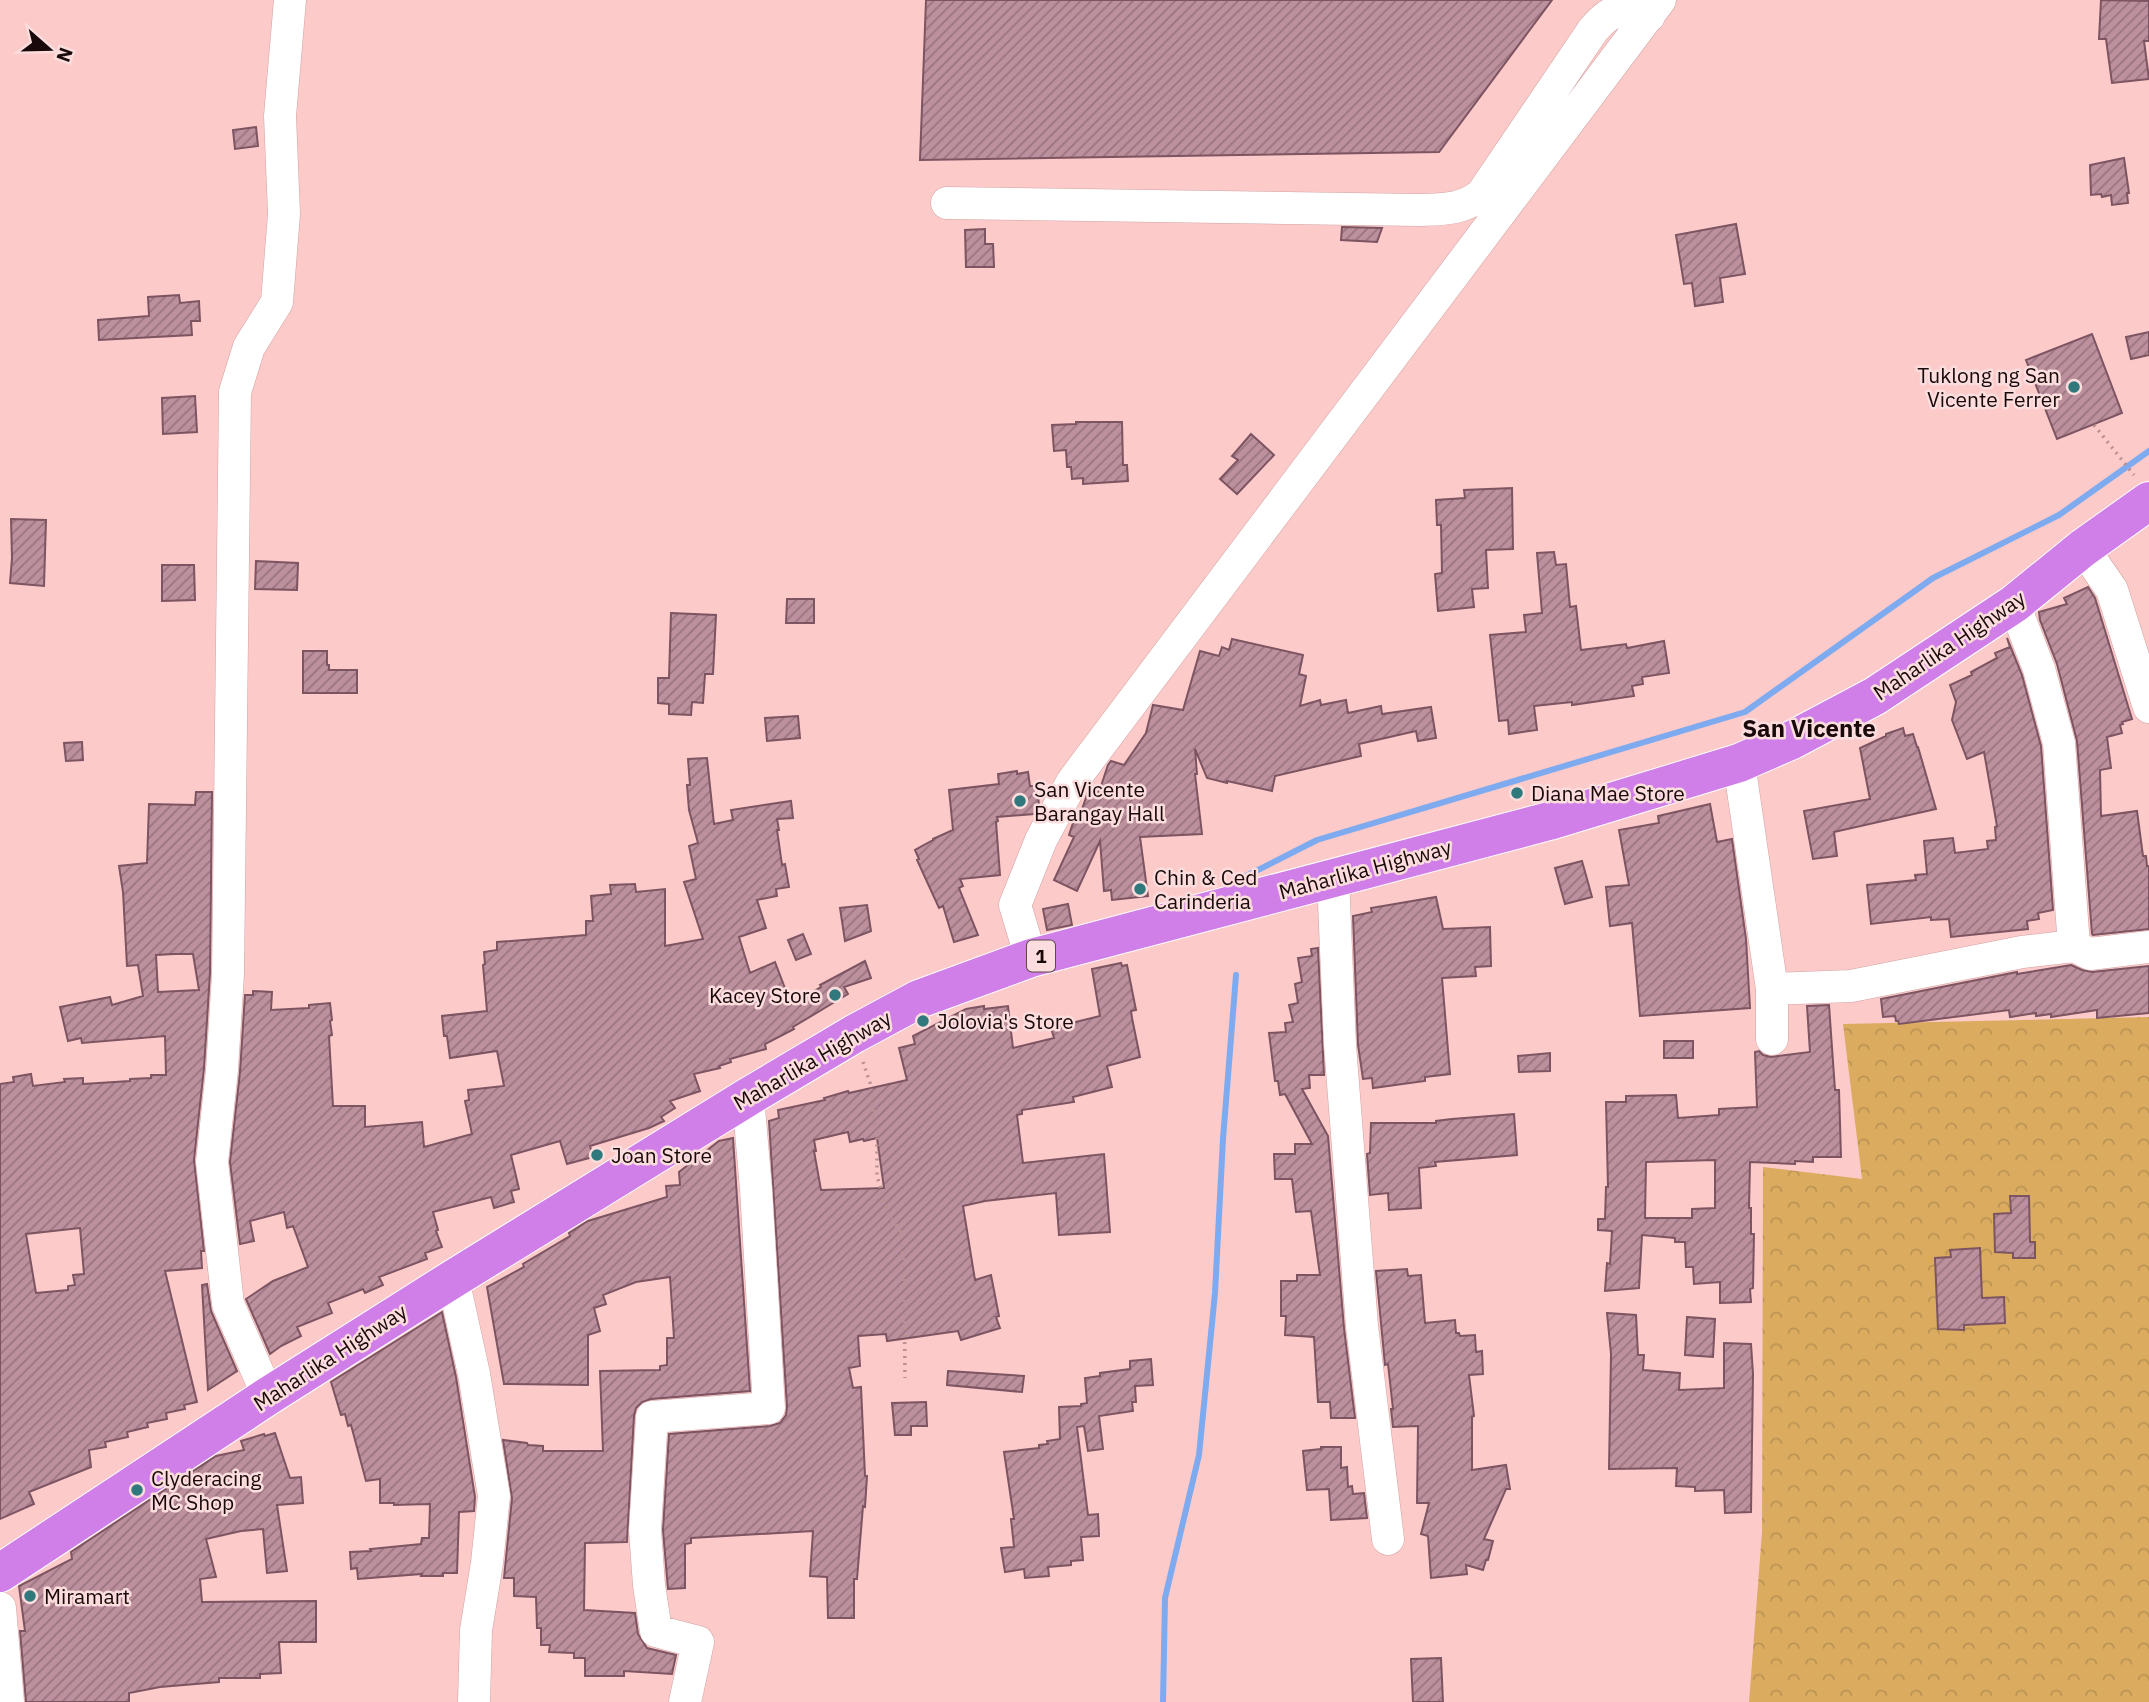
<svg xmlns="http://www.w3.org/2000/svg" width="2149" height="1702" viewBox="0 0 2149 1702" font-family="'IBM Plex Sans',sans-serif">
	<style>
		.forest { fill: url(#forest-crowns) }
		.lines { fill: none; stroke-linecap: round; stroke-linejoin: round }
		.stream { stroke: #7eabef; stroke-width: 6 }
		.building { fill: url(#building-hatch); stroke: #7d5461; stroke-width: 2; fill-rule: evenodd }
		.minor-casing { stroke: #d2a2a2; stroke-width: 33 }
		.highway-casing { stroke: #fff; stroke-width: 40 }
		.path { stroke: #b89090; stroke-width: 3.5; stroke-dasharray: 2 5; stroke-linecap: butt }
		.minor { stroke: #fff; stroke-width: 32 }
		.highway { stroke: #d07ee8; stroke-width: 38 }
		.poi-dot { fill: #2f787b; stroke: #fcdddd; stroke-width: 2.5 }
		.labels { text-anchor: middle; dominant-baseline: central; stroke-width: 5; stroke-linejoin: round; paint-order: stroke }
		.shield { fill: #fcdddd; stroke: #5e4949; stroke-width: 2 }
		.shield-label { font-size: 19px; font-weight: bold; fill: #1a090a }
		.poi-label { font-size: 21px; fill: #1a090a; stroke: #fcdddd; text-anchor: start }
		.street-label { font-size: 21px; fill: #1a090a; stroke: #fcdddd }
		.quarter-label { font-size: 24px; font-weight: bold; fill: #1a090a; stroke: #fcdddd }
	</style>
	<defs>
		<pattern id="forest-crowns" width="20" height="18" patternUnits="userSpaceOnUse" patternTransform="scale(1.75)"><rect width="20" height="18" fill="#dbac60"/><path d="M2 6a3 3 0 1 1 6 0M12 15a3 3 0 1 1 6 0" fill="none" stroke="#bb9352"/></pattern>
		<pattern id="building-hatch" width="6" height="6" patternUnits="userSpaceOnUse" patternTransform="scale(1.75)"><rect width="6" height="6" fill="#bd909e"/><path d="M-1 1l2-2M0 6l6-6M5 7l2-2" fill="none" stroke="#99747f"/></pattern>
	</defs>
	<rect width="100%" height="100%" fill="#fdcaca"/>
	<!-- forest -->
	<path class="forest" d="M2149 1017V1702H1749L1762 1532 1763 1167 1862 1179 1843 1024Z"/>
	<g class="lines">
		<!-- stream -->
		<path class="stream" d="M1246 876 1317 840 1745 712 1933 578 2059 515 2149 451
			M1163 1702 1165 1598 1199 1455 1215 1293 1223 1139 1236 975"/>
	</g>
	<!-- building -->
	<path class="building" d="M926 0H1552L1439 152 920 160Z
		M2101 0 2149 1V41H2144L2149 79 2112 83 2106 39H2099Z
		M256 127 258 146 235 149 233 130Z
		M2124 158 2129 193H2127L2128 203 2112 205 2111 195 2102 197 2101 194 2091 195 2090 165Z
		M1736 224 1745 274 1720 278 1723 302 1695 306 1692 283 1684 284 1676 235Z
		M1342 227 1382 228 1377 242 1341 240Z
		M985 229V244H993L994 267H966L965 230Z
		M179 295 180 303 199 301 200 321H191L192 335 99 340 98 320 149 316 148 297Z
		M2149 332V355L2131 359 2126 337Z
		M2092 334 2122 413 2057 439 2026 360Z
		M195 396 197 432 163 434 162 398Z
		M1076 422H1122L1123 465H1127L1128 481 1083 484V478L1072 479 1071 467H1067L1066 450 1054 451 1052 425 1076 424Z
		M1251 434 1274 455 1237 494 1220 479 1238 460 1232 456Z
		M1512 488 1513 549 1486 550 1488 588 1472 589 1474 607 1438 611 1435 574 1442 573 1441 525H1437L1436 500 1465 498 1464 490Z
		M11 519 46 520 44 586 10 583 12 558Z
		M1554 552 1556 565 1566 564 1570 607 1576 606 1581 650 1626 644 1627 648 1664 641 1669 673 1642 677 1643 684 1632 686 1634 696 1572 705V702L1534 706 1537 730 1509 734 1508 720 1499 721 1490 635 1526 632 1524 615 1542 613 1537 553Z
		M256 561 298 563 297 590 255 589Z
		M162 565H194L195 600 162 601Z
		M2088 587 2095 598 2132 719 2122 722 2123 724 2120 725 2122 733 2107 737 2111 768 2100 770 2101 816 2137 811 2143 856H2146L2147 866H2149V929L2093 935 2092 934 2077 741 2057 664 2040 620 2039 612 2067 604 2064 598Z
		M787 599H814V623H786Z
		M671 613 716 615 713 674H705L703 703 692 702 691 715 669 714V704L658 703V678H669Z
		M2007 638 2022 675 2041 746 2053 910 2038 913 2039 919 2027 921 2028 929 1951 937 1949 919 1931 920V917L1871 924 1867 885 1916 880 1915 875 1927 874 1924 841 1953 838 1955 853 1988 849 1987 841 1996 840 1995 827 1997 826 1984 752 1967 759 1952 720 1956 702 1950 685 1972 675 1971 672 1997 658 1995 653 2010 647Z
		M1232 639 1303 655 1299 674 1306 676 1300 706 1320 700 1321 705 1346 700 1348 713 1381 706 1382 714 1431 707 1436 738 1418 741 1416 731 1359 744 1361 756 1275 776 1272 791 1227 781V783L1207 778 1195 749 1197 774H1195L1202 834 1140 837 1148 896 1112 900 1111 890 1104 891 1100 841 1077 891 1054 880 1074 837 1069 835 1076 814 1078 811 1081 812 1088 792 1090 789 1099 792 1108 765 1111 761 1124 765 1146 733 1153 705 1183 710 1200 651 1219 656 1222 647 1229 650Z
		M303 651H327V665H329V670H357V693H303Z
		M798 716 800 738 767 741 765 718Z
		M1903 728 1905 736 1913 734 1917 747H1918L1936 809 1834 832 1837 856 1813 859 1804 811 1870 799 1860 748 1886 736V734Z
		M82 742 83 760 66 761 64 743Z
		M707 758 714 824 733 820 731 810 791 801 793 818 777 819 779 830H777L782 865 785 864 789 887 776 889 777 896 757 900 766 928 739 937 750 973 775 962 791 1004 821 987 820 985 865 961 871 978 844 987 848 994 793 1027 794 1029 765 1044 766 1049 730 1059 731 1062 719 1066 720 1068 694 1074 700 1091 670 1101 675 1108 661 1117 664 1121 649 1128 590 1146 593 1157 567 1164 560 1141 511 1155 519 1189 511 1191 514 1202 494 1208 491 1197 433 1212 438 1230 436 1231 442 1247 425 1253 427 1259 379 1277 383 1285 365 1293 363 1289 328 1303 332 1313 297 1327 301 1336 281 1346 270 1354 246 1299 273 1281 308 1267 293 1226 287 1228 284 1212 250 1221 254 1241 240 1244 230 1162 240 1072 245 995H253V991L272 992 271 1010 309 1008V1005L330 1003 332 1020 330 1021 332 1035 329 1036 333 1106H365V1127L422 1122 424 1147 472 1134 465 1101 469 1100 468 1090 504 1086 497 1051 450 1058 447 1036H444L442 1016 487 1011 483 965 485 964 484 952 497 950V942L586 935V921H593L591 896 611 894 610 885 635 884 636 892 665 889V946L703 939 684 882 696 879 689 846 698 843 689 810 687 785H690L688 759Z
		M1017 771V774L1028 772 1030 786H1037L1039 805 1034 814 997 817 998 821 996 822 1000 875 960 879 963 886 959 888 978 935 954 942 943 906 939 908 917 860 919 859 915 850 933 840V839L953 830 949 790 999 784 998 774Z
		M196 792H212L210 973 204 1068 194 1160 204 1251H201L202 1268 165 1271 197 1402 184 1405 185 1409 166 1413 167 1419 147 1423 148 1427 127 1432 128 1437 105 1442 106 1447 89 1450 91 1467 29 1492 34 1504 0 1519V1084L14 1082 13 1077 31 1074 33 1086 65 1082 64 1079 83 1078V1084L130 1081V1079L151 1078V1075H166L165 1036 82 1043 81 1038 68 1041 60 1007 110 997 112 1005 143 996 138 965 127 966 123 892 119 866 147 863 149 804 195 805ZM174 954H193L199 990 158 992 156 955ZM80 1228 84 1274 73 1275 75 1285 68 1286V1290L36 1293 26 1234Z
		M1710 804 1717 842 1732 839 1746 939 1750 1008 1640 1016 1632 923 1610 926 1606 887 1629 885 1619 830 1659 823 1658 816Z
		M1582 861 1592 897 1565 904 1555 868Z
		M1436 897 1443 929 1490 927 1491 966 1475 967 1476 976 1442 978 1450 1074 1425 1077V1081L1373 1088 1372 1078 1363 1079 1358 1045 1353 916 1372 912 1371 908Z
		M1068 904 1072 925 1047 930 1043 909Z
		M867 905 871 931 845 941 840 908Z
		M803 934 811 954 796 960 788 940Z
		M1318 948 1324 1075H1309L1310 1088 1302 1089 1328 1136 1344 1328 1355 1418H1331L1330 1402H1318L1314 1337 1285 1335 1286 1316H1281V1281H1297V1275H1320L1311 1211 1296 1212 1292 1179H1275L1274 1154H1295V1144H1312L1285 1094 1280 1095 1278 1081H1275L1269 1033 1286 1032 1285 1023 1293 1022 1289 1005 1298 1003 1295 984 1302 982 1298 958 1312 956 1311 949Z
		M1121 963 1122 966 1127 965 1136 1010 1131 1011 1132 1018 1140 1057 1107 1066 1112 1087 1073 1097 1074 1102 1022 1110V1114L1017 1115 1023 1163 1104 1154 1110 1232 1059 1235 1056 1193 985 1201 963 1206 975 1280 991 1275 999 1316 996 1317 1000 1328 961 1340 958 1331 887 1341 886 1334 858 1336 860 1366 849 1368 853 1388 861 1387 865 1476H867L865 1507 863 1506 857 1579H854V1618H828L827 1577 810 1576 813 1531 691 1538V1543L685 1544V1588L668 1589 663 1530 669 1434 770 1426 780 1423 786 1415 787 1407 769 1121 779 1118 778 1110 825 1100 824 1098 848 1091 849 1093 907 1080 899 1048 915 1044 913 1036 966 1009 984 1006V1009L1008 1006 1013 1048 1054 1038 1051 1028 1100 1016 1092 969ZM848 1132 850 1142 863 1139 864 1141 877 1138 884 1188 821 1190 814 1151H816L814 1140Z
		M2071 965 2082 970 2092 972 2149 966V1013L2097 1018V1010L2051 1017V1014L2036 1016V1013L2010 1017 2009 1010 1899 1024 1898 1021H1896L1895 1016 1883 1017 1881 999 2017 972V974Z
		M1829 1005 1835 1090H1839L1841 1157H1813V1162L1795 1161V1164L1750 1162 1749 1208H1751V1234H1754L1753 1288 1750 1289 1751 1302 1720 1303V1282L1694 1284 1693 1267H1686L1685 1242H1675V1238L1642 1235 1639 1288 1605 1291 1607 1263 1610 1264 1612 1231 1598 1230V1219H1605L1606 1187H1608L1606 1102H1626V1096L1676 1095 1678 1118 1719 1115V1109L1757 1107 1755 1052 1759 1051 1763 1055 1771 1057 1810 1052 1807 1006ZM1715 1160V1208L1692 1209V1218H1645L1646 1162Z
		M1664 1041H1693V1058H1664Z
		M1550 1053V1071L1519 1072 1518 1056Z
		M1514 1114 1517 1155 1435 1162 1436 1166 1419 1168 1421 1208 1389 1210 1388 1193 1370 1195 1367 1154 1370 1153 1371 1123H1436V1121L1452 1119Z
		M733 1138 750 1391 651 1399 642 1402 636 1408 634 1416 627 1542 585 1543 584 1610 635 1613 638 1634 647 1648 676 1655 672 1674 624 1671V1676H585V1658H574V1653L549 1652 550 1645H541V1628H537L536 1597 514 1596V1578H504L512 1498 503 1440 527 1443 528 1445 543 1446V1451H603L600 1371 660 1370V1366L667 1365V1338H674L670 1277 636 1282 603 1295 606 1304 594 1308 600 1331 588 1335V1385L504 1384 487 1287 524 1267 523 1264 570 1236 569 1233 588 1221 667 1197 666 1186 680 1185 679 1172 719 1141Z
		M2010 1196H2029L2030 1242H2035V1258H2013V1253L1995 1252 1994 1214 2011 1213Z
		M1980 1248 1982 1298 2004 1297 2005 1323 1964 1325V1330L1938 1329 1935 1258 1951 1257 1950 1250Z
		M1407 1269 1408 1276 1421 1275 1425 1323 1455 1320 1456 1333H1459L1460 1336 1475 1335 1476 1352 1482 1351 1483 1374 1469 1375 1474 1416 1472 1417V1470L1506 1465 1510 1489H1506L1484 1539 1493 1541 1488 1560H1486L1483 1570 1466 1565 1467 1574 1431 1578 1428 1536 1421 1534 1429 1503H1417L1418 1426 1393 1427 1391 1409H1393L1388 1364 1385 1365 1376 1271Z
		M207 1284 211 1311 237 1371 208 1390 202 1285Z
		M442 1312 456 1377 475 1497 474 1511 459 1512 457 1573H443V1576H421L422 1574 358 1579 357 1568 351 1569 350 1552 371 1551 370 1549 421 1544 422 1538H429L430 1504 394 1505V1503H380V1479L366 1481 351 1425 348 1426 345 1414 341 1415 331 1382Z
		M1607 1313 1636 1315 1638 1355H1644L1643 1370 1680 1373 1679 1390 1724 1388V1343L1751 1344 1753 1374 1751 1512 1725 1513 1724 1490 1695 1491V1487L1676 1486 1677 1468 1609 1469 1611 1354Z
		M1687 1317 1715 1319 1713 1357 1685 1355Z
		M1151 1359 1153 1385 1135 1386 1136 1402H1132L1133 1411 1099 1416 1103 1449 1088 1451 1084 1426 1077 1427 1088 1515 1098 1514 1099 1536 1081 1537 1083 1560 1071 1561V1565L1048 1567 1049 1576 1025 1578 1024 1569 1005 1572 1001 1548 1014 1547 1011 1519H1014L1004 1452 1039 1448V1445L1048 1444 1047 1441 1060 1439 1059 1407 1081 1406V1404L1087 1403 1085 1378 1100 1376V1373L1130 1369V1361Z
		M948 1371 1024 1376 1022 1392 947 1385Z
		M926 1402 927 1426H911V1435H895L892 1403Z
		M275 1433 290 1478 301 1477 303 1503 277 1505 287 1571 267 1573 263 1529 241 1531 206 1539 216 1577 200 1579 202 1602 316 1601V1642H279L281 1673 260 1674V1678H219V1682L160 1687 129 1693V1702H26L20 1631H25L19 1586 72 1559 71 1552 216 1456 244 1450 241 1441 264 1434 265 1436Z
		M1321 1447H1341V1468L1347 1467 1348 1487 1352 1486 1353 1494 1364 1493 1367 1518 1331 1520 1329 1489 1307 1490 1303 1451 1321 1449Z
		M1441 1658 1443 1702H1413L1411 1659Z"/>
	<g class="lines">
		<!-- minor casing -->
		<g class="minor-casing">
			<path id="minor" d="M947 203 1419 210C1443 209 1463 210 1482 194L1593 30C1614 6 1619 10 1649 16
				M2083 548 2112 590 2149 707
				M2014 604 2039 669 2059 743 2074 946
				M1739 763 1772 989 1851 986 2022 952 2074 946 2090 954 2149 947
				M1333 878 1340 1045 1362 1326 1388 1539
				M1031 958 1015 905 1041 840 1072 782 1660 0
				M1772 989V1039
				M453 1279 474 1374 494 1496 487 1563 476 1630 474 1702
				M268 1396 228 1304 212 1162 222 1070 228 974 235 392 249 347 277 302 284 214 280 116 290 0
				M0 1608 8 1702
				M685 1702 698 1642 656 1631 649 1585 645 1530 652 1417 769 1408 756 1189 748 1097"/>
		</g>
		<!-- highway casing -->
		<g class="highway-casing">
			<path id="highway" d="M0 1573 268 1396 453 1279 748 1097 854 1034 919 999 1031 958 1549 821 1739 763 1792 740 1875 696 2014 604 2083 548 2149 501"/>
		</g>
		<!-- path -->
		<path class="path" d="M2094 425 2134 475
			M863 1062 870 1083 877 1138V1176L888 1213 900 1231 904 1264 905 1378"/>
		<!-- minor -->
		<use href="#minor" class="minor"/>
		<!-- highway -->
		<use href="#highway" class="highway"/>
	</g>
	<!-- markers -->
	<g class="poi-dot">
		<circle cx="2074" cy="387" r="7"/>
		<circle cx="1517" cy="793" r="7"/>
		<circle cx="1020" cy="801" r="7"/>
		<circle cx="1140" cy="889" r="7"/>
		<circle cx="835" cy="995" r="7"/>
		<circle cx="923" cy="1021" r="7"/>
		<circle cx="597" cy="1155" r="7"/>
		<circle cx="137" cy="1490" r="7"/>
		<circle cx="30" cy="1596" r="7"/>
	</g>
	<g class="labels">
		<!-- shield labels -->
		<rect class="shield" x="1027" y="940.5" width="28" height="31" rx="5"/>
		<g class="shield-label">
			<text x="1041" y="956">1</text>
		</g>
		<!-- poi labels -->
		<g class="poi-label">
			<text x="2060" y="375" text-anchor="end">Tuklong ng San<tspan x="2060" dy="24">Vicente Ferrer</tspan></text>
			<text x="1034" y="789">San Vicente<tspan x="1034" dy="24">Barangay Hall</tspan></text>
			<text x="1531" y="793">Diana Mae Store</text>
			<text x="1154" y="877">Chin &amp; Ced<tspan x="1154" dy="24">Carinderia</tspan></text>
			<text x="821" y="995" text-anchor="end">Kacey Store</text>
			<text x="937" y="1021">Jolovia's Store</text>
			<text x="611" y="1155">Joan Store</text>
			<text x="151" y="1478">Clyderacing<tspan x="151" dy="24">MC Shop</tspan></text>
			<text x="44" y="1596">Miramart</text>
		</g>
		<!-- street labels -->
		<g class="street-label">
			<text transform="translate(1949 645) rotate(-34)">Maharlika Highway</text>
			<text transform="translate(1365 869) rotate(-15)">Maharlika Highway</text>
			<text transform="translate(812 1060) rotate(-30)">Maharlika Highway</text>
			<text transform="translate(330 1357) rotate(-33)">Maharlika Highway</text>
		</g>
		<!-- quarter labels -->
		<g class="quarter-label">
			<text x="1809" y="728">San Vicente</text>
		</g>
	</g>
	<!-- north arrow -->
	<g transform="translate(49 49) rotate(110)" stroke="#fcdddd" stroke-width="5" paint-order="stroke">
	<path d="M0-5L12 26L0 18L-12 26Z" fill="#1a090a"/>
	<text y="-10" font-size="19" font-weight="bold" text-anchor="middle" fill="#1a090a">N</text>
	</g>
</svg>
